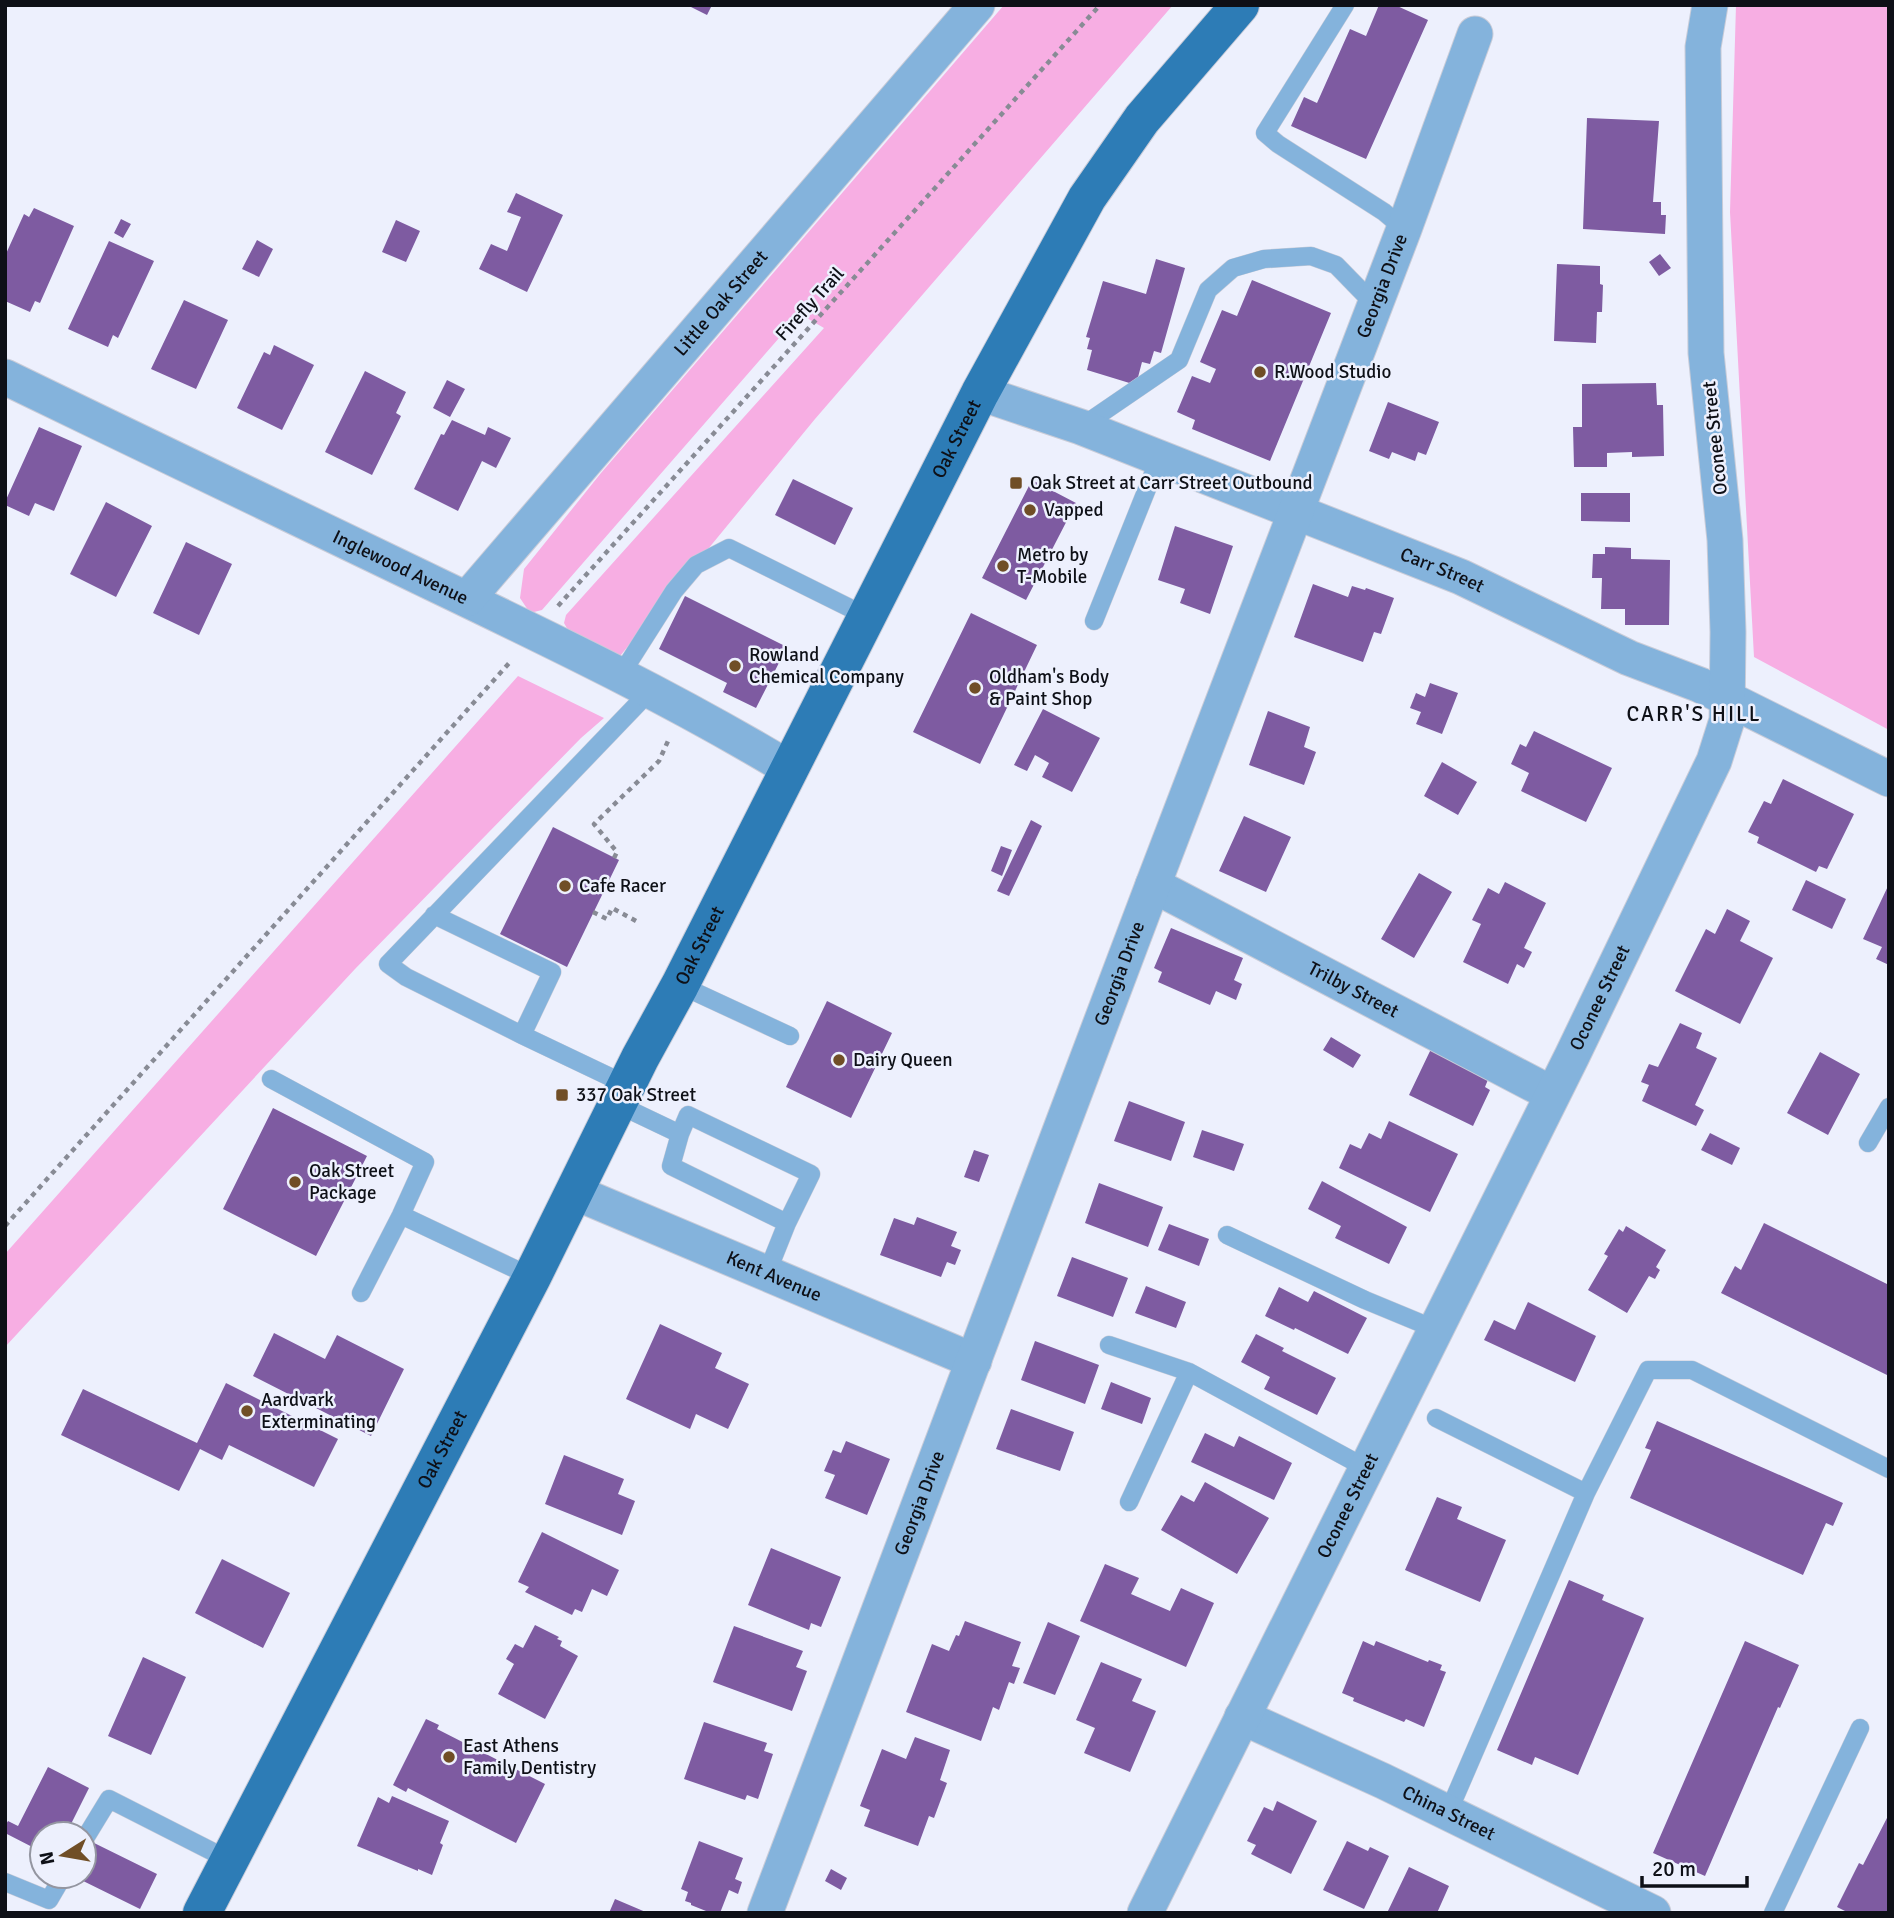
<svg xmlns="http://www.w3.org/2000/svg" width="1894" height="1918" viewBox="0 0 1894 1918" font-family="Signika,sans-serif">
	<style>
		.green { fill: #f7aee3 }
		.building { fill: #7e5ba1 }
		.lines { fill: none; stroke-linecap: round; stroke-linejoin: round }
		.service-casing { stroke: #c9ccd8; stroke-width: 19 }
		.minor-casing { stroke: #c9ccd8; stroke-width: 37 }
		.primary-casing { stroke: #c9ccd8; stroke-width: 40 }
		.path { stroke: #888b95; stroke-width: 4.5; stroke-dasharray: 5 5; stroke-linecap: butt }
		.service { stroke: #84b3dc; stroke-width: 18 }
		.minor { stroke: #84b3dc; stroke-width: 35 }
		.primary { stroke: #2d7cb6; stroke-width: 38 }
		.poi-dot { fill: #704e26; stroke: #edf0fd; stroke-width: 2.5 }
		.labels { text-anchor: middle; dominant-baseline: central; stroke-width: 5; stroke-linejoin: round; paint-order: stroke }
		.street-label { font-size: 19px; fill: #0e1017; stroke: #edf0fd }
		.poi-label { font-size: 19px; fill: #0e1017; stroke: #edf0fd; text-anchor: start }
		.neighbourhood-label { font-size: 21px; letter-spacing: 2px; fill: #0e1017; stroke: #edf0fd }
	</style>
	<rect width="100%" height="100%" fill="#edf0fd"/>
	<!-- green -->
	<path class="green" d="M1004 5H1173L815 419 620 656 568 630 564 623 566 615 824 328 800 314 542 610 530 613 520 598 524 569 601 473Z
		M1736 5H1889V730L1754 657 1730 212Z
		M518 676 604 718 581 738 355 969 5 1347V1254Z"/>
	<!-- building -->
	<path class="building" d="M687 5H712L707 15Z
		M1379 5H1395L1428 20 1366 159 1291 126 1304 97 1317 103 1350 29 1366 36Z
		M1587 118 1659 121 1653 202H1661V215H1666L1665 234 1583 229Z
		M516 193 563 215 527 292 479 269 491 244 507 251 521 217 507 212Z
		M34 208 74 226 40 303 35 301 30 312 5 301V256L24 214 29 217Z
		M121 219 131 224 123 238 114 233Z
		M396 220 420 231 406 262 382 252Z
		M257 240 273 249 259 277 242 269Z
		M109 241 154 261 118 338 113 335 108 347 68 329Z
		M1660 254 1671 268 1659 276 1649 262Z
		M1156 259 1185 268 1161 353 1154 351 1150 364 1142 362 1136 385 1087 370 1092 350 1087 349 1090 338 1086 337 1103 281 1146 294Z
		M1557 264 1600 266V284L1603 285 1602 312H1597L1596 343 1554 341Z
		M1252 280 1331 313 1270 461 1192 429 1195 420 1177 412 1192 376 1210 383 1216 369 1200 362 1222 310 1237 316Z
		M184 300 228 320 196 389 151 369Z
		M274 345 314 365 282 430 237 408 264 352 270 355Z
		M365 371 406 392 396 413 401 416 372 475 325 452Z
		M447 380 465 389 450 417 433 408Z
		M1656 383 1657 405H1663L1664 456 1632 457V452L1607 453V467H1574L1573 427H1582V384Z
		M1388 402 1439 422 1426 455 1418 452 1415 461 1392 452 1389 459 1369 451Z
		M452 420 485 435 488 427 511 438 496 468 482 461 458 511 414 489 441 434 444 435Z
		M39 427 82 446 54 511 35 503 29 516 5 505V502Z
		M793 479 853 508 835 545 775 515Z
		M1032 480 1076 503 1026 600 982 578Z
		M1581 493H1630V522L1581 521Z
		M106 502 152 526 116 597 70 574Z
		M1175 526 1233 546 1210 614 1180 603 1185 589 1158 580Z
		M186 542 232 564 199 635 153 613Z
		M1605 547 1631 548V559L1670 560 1669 625H1625V609H1601L1602 578H1592L1593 554H1605Z
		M1313 584 1348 597 1352 586 1365 590 1366 588 1394 598 1381 634 1374 632 1363 662 1294 637Z
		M685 596 787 647 756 708 723 692 727 683 659 649Z
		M971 613 1037 645 980 764 913 732Z
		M1430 683 1458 693 1442 734 1416 724 1421 712 1410 708 1416 693 1425 697Z
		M1043 709 1100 738 1072 792 1042 777 1049 763 1035 755 1027 771 1014 765Z
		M1268 711 1310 727 1304 747 1316 752 1304 785 1249 765Z
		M1534 731 1612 768 1586 822 1521 791 1529 773 1511 764 1520 744 1526 747Z
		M1442 762 1477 782 1458 815 1424 796Z
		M1783 779 1854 814 1827 869 1819 866 1816 872 1757 843 1759 837 1748 832 1764 801 1771 804Z
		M1244 816 1291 837 1266 892 1219 871Z
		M1031 820 1042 826 1009 896 997 891Z
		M553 827 619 860 567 967 500 934Z
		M1001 846 1012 850 1002 876 991 871Z
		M1419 873 1452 892 1414 958 1381 939Z
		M1806 880 1846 899 1832 929 1792 910Z
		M1505 882 1546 903 1524 948 1532 952 1524 968 1517 964 1508 984 1463 962 1481 924 1472 920 1488 888 1499 894Z
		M1889 884V965L1876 959 1882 947 1863 939Z
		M1727 909 1750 921 1740 941 1773 958 1740 1024 1675 991 1706 929 1715 934Z
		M1171 928 1243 958 1234 980 1242 984 1236 1000 1216 991 1210 1005 1158 982 1162 972 1154 968Z
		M827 1001 892 1033 851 1118 786 1087Z
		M1680 1023 1702 1033 1696 1048 1717 1058 1695 1105 1704 1110 1696 1126 1642 1101 1649 1085 1641 1082 1649 1064 1658 1067Z
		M1331 1037 1361 1055 1353 1068 1323 1050Z
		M1431 1049 1489 1077 1485 1087 1490 1090 1473 1126 1409 1095Z
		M1820 1052 1860 1074 1828 1135 1787 1113Z
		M1129 1101 1185 1122 1171 1161 1114 1141Z
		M273 1108 367 1156 316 1256 223 1209Z
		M1389 1121 1458 1154 1430 1212 1339 1168 1350 1144 1361 1149 1369 1133 1381 1139Z
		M1202 1130 1244 1144 1234 1171 1193 1157Z
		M1710 1133 1740 1148 1732 1165 1701 1150Z
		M974 1150 989 1155 979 1182 964 1177Z
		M1322 1181 1407 1227 1389 1264 1335 1238 1341 1226 1308 1209Z
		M1099 1183 1163 1207 1148 1247 1085 1223Z
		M917 1217 957 1232 951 1246 961 1250 955 1265 947 1262 941 1277 880 1255 894 1218 914 1225Z
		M1764 1223 1889 1285V1376L1721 1293 1735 1266 1741 1270Z
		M1169 1224 1209 1239 1199 1266 1158 1250Z
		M1626 1226 1666 1250 1656 1267 1660 1270 1655 1279 1649 1276 1627 1313 1588 1290 1608 1256 1604 1254 1619 1229 1623 1232Z
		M1072 1257 1128 1278 1113 1317 1057 1296Z
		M1146 1286 1186 1302 1176 1328 1135 1313Z
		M1279 1287 1308 1302 1314 1291 1367 1318 1348 1354 1295 1328 1294 1330 1265 1316Z
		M1528 1302 1596 1336 1575 1382 1484 1340 1494 1320 1515 1330Z
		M660 1324 722 1353 715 1368 749 1384 728 1429 696 1414 690 1429 626 1399Z
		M274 1333 325 1359 337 1335 404 1369 371 1436 253 1376Z
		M1256 1334 1284 1348 1282 1351 1336 1378 1317 1415 1264 1389 1270 1377 1241 1362Z
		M1035 1341 1099 1365 1085 1404 1021 1380Z
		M1111 1382 1151 1398 1142 1424 1101 1409Z
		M226 1383 338 1439 314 1487 229 1445 222 1460 200 1449 179 1491 61 1435 83 1389 197 1443Z
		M1011 1409 1074 1432 1060 1471 996 1449Z
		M1657 1421 1843 1503 1833 1526 1826 1523 1803 1575 1630 1498 1651 1450 1645 1448Z
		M1205 1433 1234 1447 1239 1436 1292 1463 1274 1500 1191 1462Z
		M846 1441 890 1459 867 1515 825 1498 835 1475 824 1471 833 1450 841 1453Z
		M564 1455 624 1479 618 1494 635 1501 622 1535 545 1504Z
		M1205 1482 1269 1518 1237 1574 1161 1530 1181 1495 1194 1502Z
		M1437 1497 1462 1507 1457 1519 1506 1540 1480 1602 1405 1570Z
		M542 1532 619 1570 607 1596 592 1589 582 1612 575 1609 572 1615 525 1592 529 1587 518 1582Z
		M771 1548 841 1577 821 1627 811 1623 809 1630 748 1605Z
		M222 1559 290 1593 263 1648 195 1613Z
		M1105 1564 1139 1578 1131 1594 1170 1611 1181 1588 1214 1603 1186 1667 1080 1621Z
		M1569 1580 1604 1595 1602 1600 1644 1618 1578 1775 1535 1757 1532 1765 1497 1750Z
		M965 1621 1021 1642 1012 1666 1020 1668 1014 1684 1009 1682 999 1710 993 1707 981 1741 906 1712 932 1644 949 1651 956 1635 959 1636Z
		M1048 1622 1080 1636 1055 1695 1023 1683Z
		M535 1625 559 1637 557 1639 562 1641 560 1646 578 1656 545 1719 498 1694 514 1664 506 1659 515 1644 523 1648Z
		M734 1626 803 1651 796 1667 807 1671 792 1711 713 1682Z
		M1363 1641 1374 1646 1376 1641 1428 1662 1429 1660 1442 1665 1440 1670 1446 1672 1424 1727 1406 1719 1404 1722 1353 1701 1354 1698 1342 1693Z
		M1745 1641 1799 1665 1780 1708 1778 1707 1705 1876 1653 1853Z
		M143 1657 186 1677 151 1755 108 1736Z
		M1101 1662 1142 1679 1132 1701 1156 1711 1130 1772 1084 1753 1095 1728 1076 1720Z
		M426 1719 439 1725 437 1729 545 1784 516 1843 408 1788 406 1792 393 1785Z
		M704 1722 767 1743 764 1751 773 1754 758 1799 747 1795 745 1800 684 1779Z
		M915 1737 950 1750 940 1780 947 1783 934 1818 929 1816 918 1846 864 1826 870 1810 860 1806 882 1749 906 1759Z
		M48 1767 89 1788 66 1834H42V1852L5 1833V1826L8 1821 18 1826Z
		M392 1796 449 1821 440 1843 443 1845 432 1875 418 1869V1871L357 1846 378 1797 389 1803Z
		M1277 1801 1317 1821 1291 1874 1251 1854 1256 1845 1247 1841 1264 1807 1273 1811Z
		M1889 1814V1913H1849L1837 1907 1859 1863 1863 1865Z
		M86 1839 157 1874 140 1909 73 1876H84V1843Z
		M699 1841 743 1858 735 1879 742 1882 738 1894 729 1890 720 1913H711L691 1905V1903L685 1901 688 1892 681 1889Z
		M1347 1841 1368 1851 1370 1847 1389 1856 1364 1909 1323 1890Z
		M1409 1867 1449 1886 1437 1913H1387Z
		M831 1869 847 1878 841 1890 825 1881Z
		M615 1899 648 1913H609Z"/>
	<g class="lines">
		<!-- service casing -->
		<g class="service-casing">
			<path id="service" d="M1345 5 1265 133 1278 144 1384 212 1404 229
				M1081 427 1179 360 1208 290 1233 268 1264 259 1311 256 1336 265 1375 305
				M1094 621 1159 459
				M620 676 674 591 696 565 729 548 868 617
				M434 915 552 972 522 1035
				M680 985 790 1036
				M271 1079 425 1162 401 1215 361 1293
				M627 1085 522 1035 406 977 388 964 650 691
				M617 1104 680 1134
				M688 1115 811 1174 787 1223 671 1166 680 1134Z
				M1868 1143 1889 1107
				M401 1215 532 1277
				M1227 1235 1365 1300 1435 1329
				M767 1273 787 1223
				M1109 1345 1189 1372 1366 1468
				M1436 1418 1586 1493 1648 1370H1692L1889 1469
				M1129 1502 1189 1372
				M1448 1813 1586 1493
				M84 1840 109 1799 229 1860
				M5 1882 49 1900 63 1876
				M1773 1913 1860 1728"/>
		</g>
		<!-- minor casing -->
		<g class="minor-casing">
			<g id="minor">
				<path id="s1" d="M5 377C143 444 281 510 420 577 545 637 671 697 790 769"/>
				<path id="s2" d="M980 393 1081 427 1461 577 1629 658 1700 685 1889 779"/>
				<path id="s3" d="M467 599 977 5"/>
				<path id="s4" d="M1153 885 1552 1094"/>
				<path id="s5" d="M574 1192 974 1361"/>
				<path id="s6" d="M1242 1717 1383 1781 1653 1913"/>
				<path id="s7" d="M765 1913 1153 885 1404 229 1475 34"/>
				<path id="s8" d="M1145 1913 1572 1056 1714 761 1727 720 1728 632 1725 540 1706 353 1703 47 1710 5"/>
			</g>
		</g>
		<!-- primary casing -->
		<g class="primary-casing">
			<g id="primary">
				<path id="s9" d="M202 1913 532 1277 640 1058 680 985 980 393 1087 198 1142 119 1240 5"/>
			</g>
		</g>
		<!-- path -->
		<path class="path" d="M558 606 1100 5
			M614 858 617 852 594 824 659 761 668 741
			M593 912 607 919 612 908 638 922
			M5 1226 511 661"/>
		<!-- service -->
		<use href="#service" class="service"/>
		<!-- minor -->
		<use href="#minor" class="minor"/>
		<!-- primary -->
		<use href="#primary" class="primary"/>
	</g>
	<!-- markers -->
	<g class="poi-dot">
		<circle cx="1260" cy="372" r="7"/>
		<rect x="1009" y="476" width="14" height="14" rx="3.5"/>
		<circle cx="1030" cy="510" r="7"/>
		<circle cx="1003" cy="566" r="7"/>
		<circle cx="735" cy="666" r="7"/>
		<circle cx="975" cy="688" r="7"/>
		<circle cx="565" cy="886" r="7"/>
		<circle cx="839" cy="1060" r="7"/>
		<rect x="555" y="1088" width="14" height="14" rx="3.5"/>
		<circle cx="295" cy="1182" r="7"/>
		<circle cx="247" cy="1411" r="7"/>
		<circle cx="449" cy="1757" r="7"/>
	</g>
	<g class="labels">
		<!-- street labels -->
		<g class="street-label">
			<text stroke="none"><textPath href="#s7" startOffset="1740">Georgia Drive</textPath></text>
			<text stroke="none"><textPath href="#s3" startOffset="390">Little Oak Street</textPath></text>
			<text transform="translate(810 304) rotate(-48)">Firefly Trail</text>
			<text transform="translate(1715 438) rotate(-96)">Oconee Street</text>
			<text stroke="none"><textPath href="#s9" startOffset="1656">Oak Street</textPath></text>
			<text stroke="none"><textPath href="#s1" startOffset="439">Inglewood Avenue</textPath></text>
			<text stroke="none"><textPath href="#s2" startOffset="495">Carr Street</textPath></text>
			<text stroke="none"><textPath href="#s9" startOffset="1088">Oak Street</textPath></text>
			<text stroke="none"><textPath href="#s7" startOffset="1004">Georgia Drive</textPath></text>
			<text stroke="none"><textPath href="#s4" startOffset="226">Trilby Street</textPath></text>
			<text stroke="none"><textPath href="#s8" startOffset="1022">Oconee Street</textPath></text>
			<text stroke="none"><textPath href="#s5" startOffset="217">Kent Avenue</textPath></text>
			<text stroke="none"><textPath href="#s9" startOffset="522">Oak Street</textPath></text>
			<text stroke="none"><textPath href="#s7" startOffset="438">Georgia Drive</textPath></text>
			<text stroke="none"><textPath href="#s8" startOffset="455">Oconee Street</textPath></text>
			<text stroke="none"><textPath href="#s6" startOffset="228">China Street</textPath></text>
		</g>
		<!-- poi labels -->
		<g class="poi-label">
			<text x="1274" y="372">R.Wood Studio</text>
			<text x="1030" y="483">Oak Street at Carr Street Outbound</text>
			<text x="1044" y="510">Vapped</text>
			<text x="1017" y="555">Metro by<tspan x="1017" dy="22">T-Mobile</tspan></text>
			<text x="749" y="655">Rowland<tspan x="749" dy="22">Chemical Company</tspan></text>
			<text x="989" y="677">Oldham's Body<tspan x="989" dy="22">&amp; Paint Shop</tspan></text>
			<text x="579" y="886">Cafe Racer</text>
			<text x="853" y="1060">Dairy Queen</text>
			<text x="576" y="1095">337 Oak Street</text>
			<text x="309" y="1171">Oak Street<tspan x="309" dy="22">Package</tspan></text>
			<text x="261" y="1400">Aardvark<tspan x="261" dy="22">Exterminating</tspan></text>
			<text x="463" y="1746">East Athens<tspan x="463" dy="22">Family Dentistry</tspan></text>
		</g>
		<!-- neighbourhood labels -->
		<g class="neighbourhood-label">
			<text x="1694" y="714">CARR'S HILL</text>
		</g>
	</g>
	<!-- border -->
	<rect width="1894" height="1918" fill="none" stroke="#0e1017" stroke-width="14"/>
	<!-- north arrow -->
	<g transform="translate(63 1855) rotate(259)"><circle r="33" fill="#edf0fd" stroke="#9496a1" stroke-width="2"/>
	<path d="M0-5L12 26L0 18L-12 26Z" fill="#704e26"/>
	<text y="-10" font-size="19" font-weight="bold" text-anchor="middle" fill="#0e1017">N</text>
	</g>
	<!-- scale -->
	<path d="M1642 1876v10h105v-10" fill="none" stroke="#0e1017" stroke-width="3.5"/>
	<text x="1652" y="1876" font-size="21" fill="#0e1017" stroke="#edf0fd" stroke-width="5" paint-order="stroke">20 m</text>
</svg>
